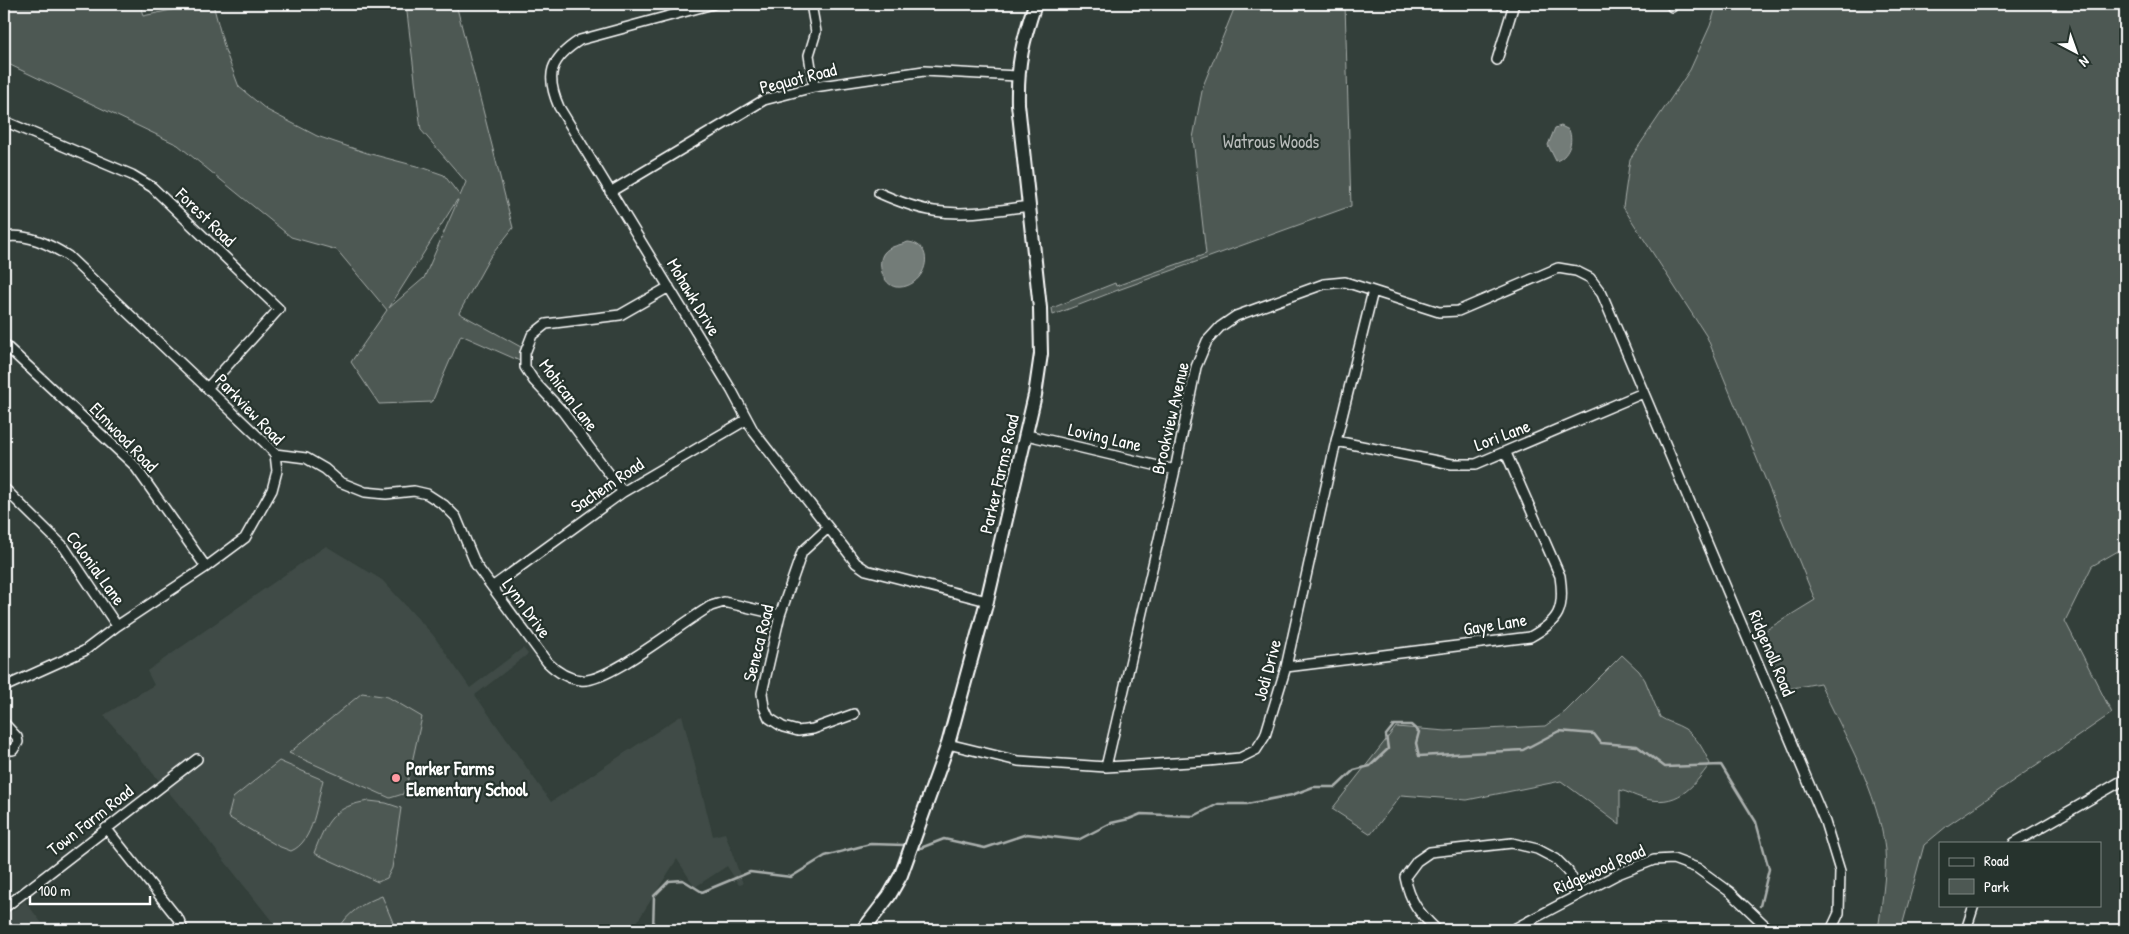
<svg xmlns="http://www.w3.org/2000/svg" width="2129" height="934" viewBox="0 0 2129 934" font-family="'Patrick Hand',sans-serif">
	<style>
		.built { fill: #404c47 }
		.green { fill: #4d5853; stroke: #a6aca9; fill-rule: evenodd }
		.water { fill: #737b78; stroke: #abb0ae }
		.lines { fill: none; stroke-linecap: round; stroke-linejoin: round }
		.stream { stroke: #abb0ae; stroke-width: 2.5 }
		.street-casing { stroke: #fff; stroke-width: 12 }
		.secondary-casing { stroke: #fff; stroke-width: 16 }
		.street { stroke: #26332d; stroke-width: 9 }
		.secondary { stroke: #26332d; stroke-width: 12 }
		.poi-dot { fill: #ff9aa2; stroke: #26332d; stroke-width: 2 }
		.labels { text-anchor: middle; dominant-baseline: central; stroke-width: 4.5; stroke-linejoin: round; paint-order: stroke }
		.street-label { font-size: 18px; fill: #fff; stroke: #26332d }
		.park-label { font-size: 18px; fill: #b8bcba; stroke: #26332d }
		.poi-label { font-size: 18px; font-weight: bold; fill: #fff; stroke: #26332d; text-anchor: start }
	</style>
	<rect width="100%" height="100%" fill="#333f3a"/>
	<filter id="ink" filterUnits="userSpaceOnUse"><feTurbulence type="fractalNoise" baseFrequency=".02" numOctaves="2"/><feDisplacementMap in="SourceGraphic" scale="10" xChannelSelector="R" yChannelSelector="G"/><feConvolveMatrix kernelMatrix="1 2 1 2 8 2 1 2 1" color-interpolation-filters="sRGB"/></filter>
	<g filter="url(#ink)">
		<!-- built -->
		<path class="built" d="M326 546 382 580 433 635 470 688 523 648 528 654 475 695 551 802 682 715 713 836 725 833 743 884 739 885 727 866 695 887 677 859 637 922 636 930H279L197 826 104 715 154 685 147 671Z
			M25 901 47 930H4V918Z"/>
		<!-- green -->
		<path class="green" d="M4 4H140L143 16 199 4H213L225 50 239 87 267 110 317 136 367 153 424 168 444 175 460 196 466 182 421 130 406 4H456L513 228 490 257 459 313 530 352 529 365 461 335 432 402 379 404 351 362 387 310 337 250 291 237 178 145 4 62ZM458 200 424 278 389 308 457 200Z
			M1236 4H1345L1351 206 1118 290 1053 315 1052 308 1115 283 1116 286 1206 254 1193 138 1203 86Z
			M1717 4H2125V547L2092 566 2065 621 2112 713 1947 826 1924 845 1901 930H1878C1881 909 1887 871 1885 850 1879 793 1844 735 1820 683L1787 689 1758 635 1815 600 1707 337 1623 207 1630 159 1690 70 1710 26Z
			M1622 655 1639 671 1645 680 1660 717C1667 722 1677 724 1685 729 1698 738 1704 751 1710 764 1692 788 1677 808 1642 798 1635 796 1628 792 1620 790V825L1561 781 1467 800 1401 795 1371 834 1332 809 1396 727 1446 731 1545 726 1565 712Z
			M362 693 388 697 422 717 409 776 403 794 390 798 289 753Z
			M279 761 323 780C317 802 314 842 291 851L278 846 228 817 233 798Z
			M369 801 386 803 401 808 392 868 387 878 378 882 314 853C326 821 334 806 369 801Z
			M382 896 396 930H338C348 912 363 903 382 896Z"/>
		<!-- water -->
		<path class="water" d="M1561 126 1569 130C1574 142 1568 157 1556 161L1548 145 1555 128Z
			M908 242C939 245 925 290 896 287 883 285 876 263 884 253 889 246 901 245 908 242Z"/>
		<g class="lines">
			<!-- stream -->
			<path class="stream" d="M918 849 944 839 985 848 1027 834 1078 840 1111 823 1129 819 1141 814 1194 816 1218 804H1247L1292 795 1313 787H1336L1354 770 1370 766 1388 749 1386 735 1394 725H1411L1419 732 1416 743 1419 756 1523 750 1559 731 1594 734 1601 743 1637 746 1665 767 1721 765 1756 822 1769 869 1760 906
				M653 930 654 896 669 881 683 880 702 892 750 872 791 877 825 856 870 844 905 845"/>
			<!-- street casing -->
			<g class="street-casing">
				<path id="street" d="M713 4 580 40C550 59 545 75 559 107L732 391 754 432 856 563 866 570 987 601
					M811 4 816 32 809 55 814 87
					M1672 7V4
					M1497 60 1514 4
					M4 121 132 175 152 187 279 309 208 387
					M610 192 764 100 814 87 924 71 1017 76
					M879 193C897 201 915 208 934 211 965 216 998 210 1030 206
					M4 237C27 233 49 244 68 256L265 443 275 454 277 471 272 490 245 538 206 567 117 626 84 651 4 687
					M4 344 134 465 206 567
					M1027 435 1175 470
					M1336 441 1452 464H1476L1643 393
					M275 454 306 458 325 469 340 482 365 492 386 494 414 491 427 494 444 505 456 517 476 565 547 662C556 671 568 679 581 680 607 684 684 621 711 606L724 602 780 615
					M4 488 64 547 117 626
					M623 492 563 412 534 381 525 367V353L532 335 546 324 620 315 669 287
					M828 528 802 552 780 615 762 693 764 707 769 718 783 727 798 731 813 729 854 714
					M492 587 623 492 746 420
					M1286 667 1530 637C1559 621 1565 610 1560 576L1506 453
					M4 723 17 737 18 742 13 750H4
					M948 744 1018 761 1106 767 1208 761 1240 758 1256 750 1265 736 1286 667 1336 441 1373 291
					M1106 767 1175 470 1196 367 1207 341 1220 327 1236 316 1324 284 1345 282 1439 312 1458 311 1558 268 1576 271 1590 278 1602 294 1825 822 1840 871 1839 913 1831 930
					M106 828 171 910 179 920 183 930
					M2014 843 2125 779
					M4 908 197 759
					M1437 930C1419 913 1410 902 1405 877L1417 861 1430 852 1512 843 1537 849 1556 859 1568 871 1581 893
					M1512 930 1618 874 1654 860 1673 859 1697 868 1730 892 1770 930
					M1966 930 1974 905"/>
			</g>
			<!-- secondary casing -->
			<g class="secondary-casing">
				<path id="secondary" d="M863 930 889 896 901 875 948 744 987 601 1035 395 1041 354 1040 308 1018 104C1017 64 1023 40 1035 4"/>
			</g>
			<!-- street -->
			<use href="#street" class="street"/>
			<!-- secondary -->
			<use href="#secondary" class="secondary"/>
		</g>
	</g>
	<!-- markers -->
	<circle class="poi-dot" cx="396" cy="778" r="5"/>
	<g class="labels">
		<!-- street labels -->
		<g class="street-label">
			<text transform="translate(798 78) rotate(-14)">Pequot Road</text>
			<text transform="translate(206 217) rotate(44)">Forest Road</text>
			<text transform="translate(694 297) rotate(59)">Mohawk Drive</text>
			<text transform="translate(569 395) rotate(53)">Mohican Lane</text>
			<text transform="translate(250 409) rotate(46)">Parkview Road</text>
			<text transform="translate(1170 418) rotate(-77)">Brookview Avenue</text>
			<text transform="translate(1502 435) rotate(-21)">Lori Lane</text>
			<text transform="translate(124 437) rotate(46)">Elmwood Road</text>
			<text transform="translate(1105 437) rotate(13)">Loving Lane</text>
			<text transform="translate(999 474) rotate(-77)">Parker Farms Road</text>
			<text transform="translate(607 485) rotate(-34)">Sachem Road</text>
			<text transform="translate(96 568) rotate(54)">Colonial Lane</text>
			<text transform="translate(527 608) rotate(54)">Lynn Drive</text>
			<text transform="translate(1495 624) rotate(-9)">Gaye Lane</text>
			<text transform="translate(758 643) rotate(-76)">Seneca Road</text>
			<text transform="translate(1772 653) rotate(67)">Ridgenoll Road</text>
			<text transform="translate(1267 670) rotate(-75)">Jodi Drive</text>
			<text transform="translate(90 820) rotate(-38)">Town Farm Road</text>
			<text transform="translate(1599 869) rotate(-24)">Ridgewood Road</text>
		</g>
		<!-- park labels -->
		<g class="park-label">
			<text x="1271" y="141">Watrous Woods</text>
		</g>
		<!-- poi labels -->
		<g class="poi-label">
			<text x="406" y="768">Parker Farms<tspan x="406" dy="21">Elementary School</tspan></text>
		</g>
	</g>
	<!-- margin -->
	<rect width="2129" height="934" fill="none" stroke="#26332d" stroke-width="20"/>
	<rect x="10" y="10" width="2109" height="914" fill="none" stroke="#fff" stroke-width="2" filter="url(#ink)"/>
	<!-- legend -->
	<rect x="1939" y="842" width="162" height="65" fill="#26332d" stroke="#7d8581"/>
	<rect x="1949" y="858" width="25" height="8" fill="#26332d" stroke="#7d8581"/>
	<text x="1984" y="866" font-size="15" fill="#ffffff">Road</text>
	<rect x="1949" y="879" width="25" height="15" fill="#4d5853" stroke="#7d8581"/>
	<text x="1984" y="892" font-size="15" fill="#ffffff">Park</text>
	<!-- north arrow -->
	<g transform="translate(2076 52) rotate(139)" stroke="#26332d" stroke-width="4" paint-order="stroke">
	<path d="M0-4L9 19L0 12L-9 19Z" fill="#ffffff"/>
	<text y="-8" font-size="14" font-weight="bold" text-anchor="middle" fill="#ffffff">N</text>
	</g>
	<!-- scale -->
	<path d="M30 896v8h120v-8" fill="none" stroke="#ffffff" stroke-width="2.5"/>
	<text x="38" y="896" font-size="15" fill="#ffffff" stroke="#26332d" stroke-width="4" paint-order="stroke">100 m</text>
</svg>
